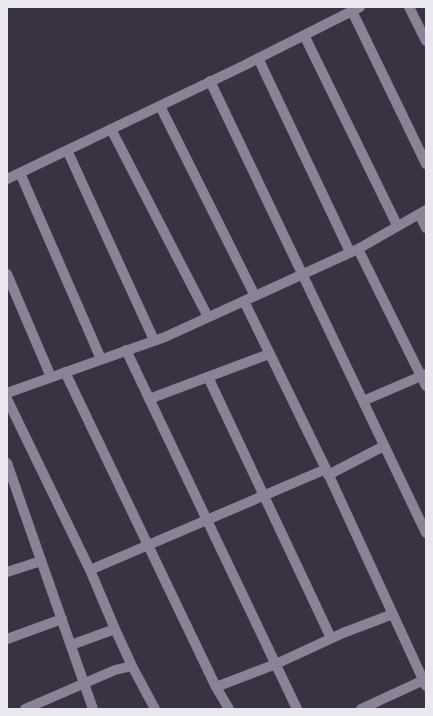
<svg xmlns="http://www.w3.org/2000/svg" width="433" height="716" viewBox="0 0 433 716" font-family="'PT Sans Narrow',sans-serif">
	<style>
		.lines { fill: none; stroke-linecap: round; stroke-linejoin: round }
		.minor { stroke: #8b8395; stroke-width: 10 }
	</style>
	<rect width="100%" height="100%" fill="#393242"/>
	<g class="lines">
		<!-- minor -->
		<path class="minor" d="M409 7 426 41
			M352 11 426 164
			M304 35 397 225
			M258 58 350 252
			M210 81 426 533
			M160 106 255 296
			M111 129 208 317
			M67 150 154 340
			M20 173 101 359
			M7 179 241 67 360 7
			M419 214 426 228
			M358 249 426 386
			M7 274 51 377
			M244 301 326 469 426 686
			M126 350 297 709
			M65 372 216 687
			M208 377 331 638
			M7 393 165 337 358 249 426 210
			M7 399 90 570 115 629 132 666 115 670 25 709
			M149 399 269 354
			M363 401 426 374
			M7 463 93 709
			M328 475 384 446
			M90 570 326 469
			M7 572 41 561
			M7 639 62 619
			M71 645 115 629
			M132 666 155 709
			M229 709 216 687 276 664 343 633 393 614
			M361 709 426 679"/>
	</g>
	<!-- border -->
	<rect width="433" height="716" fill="none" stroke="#ebe7f1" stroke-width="16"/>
</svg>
